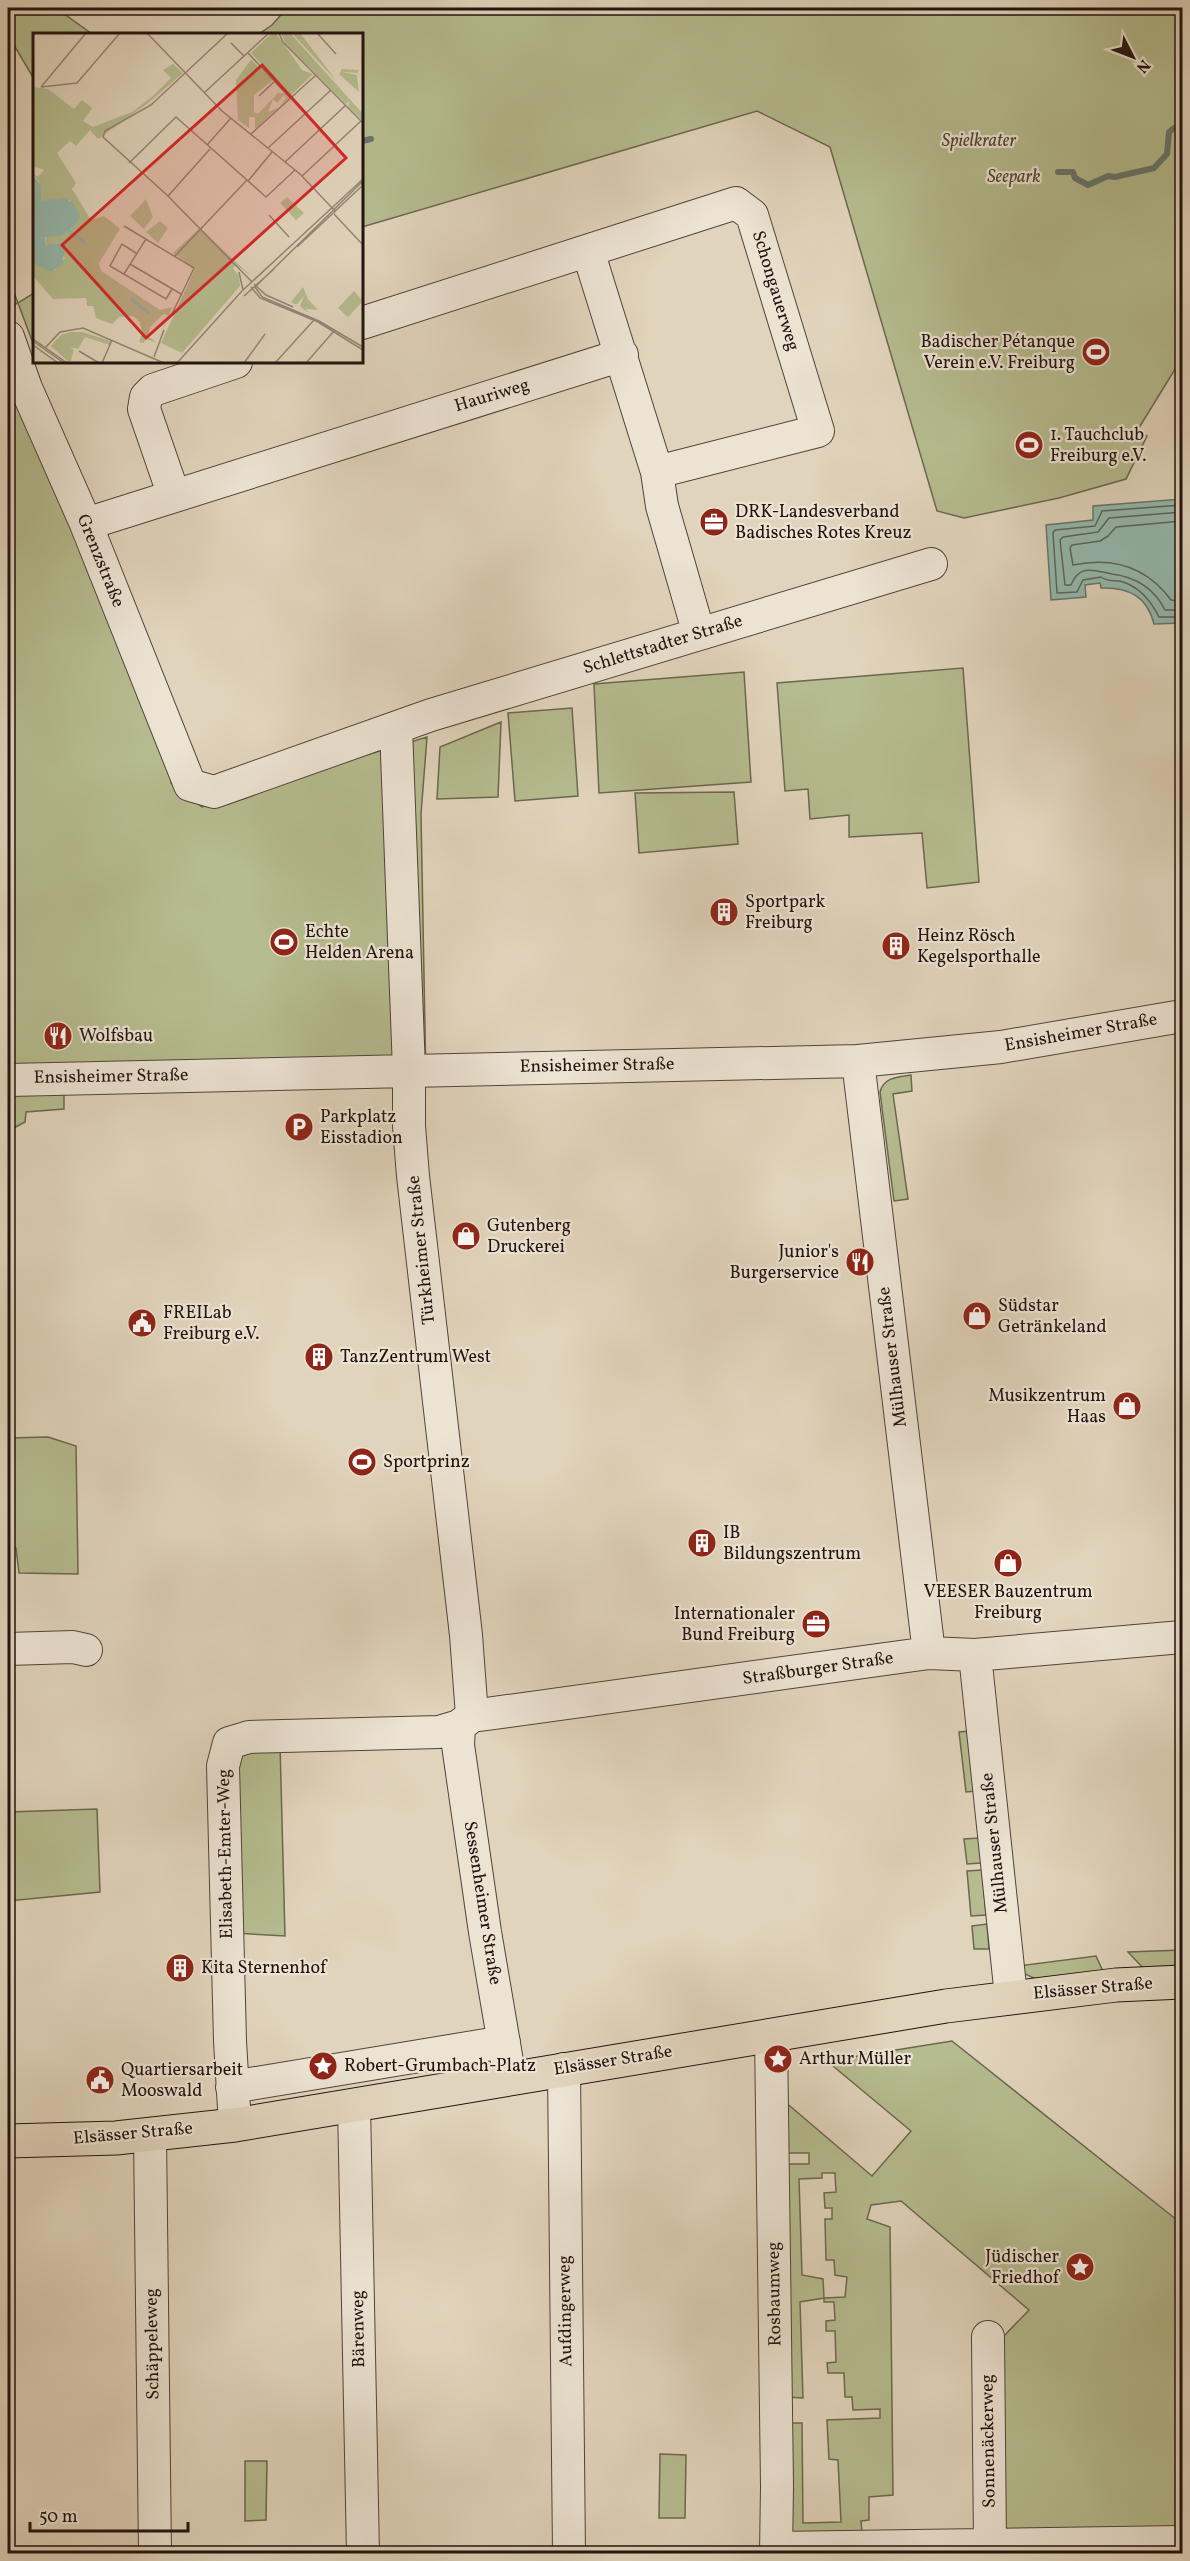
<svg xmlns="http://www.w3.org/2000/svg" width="1190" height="2561" viewBox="0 0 1190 2561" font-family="Vollkorn,serif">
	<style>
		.green { fill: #b5bc8f; stroke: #6b684f; stroke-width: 1.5; fill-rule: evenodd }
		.water { fill: #95b8ad; stroke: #67766e; stroke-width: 1.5 }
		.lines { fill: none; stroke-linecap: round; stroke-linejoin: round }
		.shore { stroke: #5b665e; stroke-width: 1.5 }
		.stream { stroke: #67766e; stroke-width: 6 }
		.minor-casing { stroke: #51433a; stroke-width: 34 }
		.major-casing { stroke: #21130f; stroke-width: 35 }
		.minor { stroke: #ece3d3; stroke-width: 32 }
		.major { stroke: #e1d4bc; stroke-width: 33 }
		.labels { text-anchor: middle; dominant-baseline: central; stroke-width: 4.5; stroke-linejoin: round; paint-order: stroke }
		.park-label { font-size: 18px; font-style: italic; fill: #4d4635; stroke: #ece3d3 }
		.street-label { font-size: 18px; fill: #21130f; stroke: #ece3d3 }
		.poi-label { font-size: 18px; fill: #21130f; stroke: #ece3d3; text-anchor: start }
		.inset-river { fill: none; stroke: #95b8ad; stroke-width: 3 }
		.inset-road { fill: none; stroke: #948777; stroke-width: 1.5 }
		.view { fill: #d62828; fill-opacity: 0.15; stroke: #d62828; stroke-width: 3 }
		.inset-edge { fill: none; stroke: #21130f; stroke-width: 3 }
	</style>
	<rect width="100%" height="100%" fill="#e1d4bc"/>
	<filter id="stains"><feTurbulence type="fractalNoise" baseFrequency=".00333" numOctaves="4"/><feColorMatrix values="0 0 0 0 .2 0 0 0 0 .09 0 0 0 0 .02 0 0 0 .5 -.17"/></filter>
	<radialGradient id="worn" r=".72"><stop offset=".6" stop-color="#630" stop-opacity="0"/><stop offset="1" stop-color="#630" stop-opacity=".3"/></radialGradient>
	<!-- green -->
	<path class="green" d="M8 8H56L92 34H34V79L8 35Z
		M287 8H1182V362L1180 361 1137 431 1147 436 1126 479 1059 498 964 518 937 511 830 147 757 111 362 227V34H259L272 25Z
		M8 277 18 303 34 293V346L18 303 13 305 8 301Z
		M8 370 172 778 171 783 202 807 251 789 427 737 421 814 426 1082 64 1093V1109L26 1112 25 1122 12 1129 11 1109H8Z
		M963 668 979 882 927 888 922 833 849 837V815L810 819 808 789 785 791 777 683Z
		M744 672 751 782 599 793 594 684Z
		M572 708 578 796 515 801 508 713Z
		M501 722 498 797 437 799 440 747Z
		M734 792 738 844 639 853 635 793Z
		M911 1075 912 1091 893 1094 908 1199 894 1201 880 1092C884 1077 898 1077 911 1075Z
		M48 1437 76 1446 78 1574 19 1573 16 1548 8 1549V1438Z
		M970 1731 976 1791 966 1792 959 1732Z
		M280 1744 285 1936 235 1933V1755Z
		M97 1809 100 1892 8 1901V1812Z
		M979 1838 981 1863 967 1864 964 1839Z
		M982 1870 986 1915 971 1916 967 1871Z
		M987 1924 989 1949H974L972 1926Z
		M1182 1950V1970L1144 1969 1128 1952Z
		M1096 1956 1102 1969 1100 1974 1038 1980 1025 1974 1018 1966Z
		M952 2041 1182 2224V2533L1013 2535 1003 2528 1001 2339 1029 2310 901 2201 871 2205 867 2219 890 2227 893 2495 869 2497V2520L861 2521 862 2532 789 2538 788 2423H802L803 2523 841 2522 838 2460 829 2459 827 2420 880 2418V2409L853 2410 852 2397H845L844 2373H828L827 2363 836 2362 835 2331H826V2321L835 2320 834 2302H824V2298L800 2302 803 2398 785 2397 788 2164H809V2153H788L784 2101 872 2176 911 2131 827 2061ZM822 2173H835L836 2192 824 2193 825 2208H832V2219H825L826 2260H834L835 2275 847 2277 845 2297 824 2298 823 2279 802 2275 799 2179 822 2178Z
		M660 2454 686 2455 685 2518H659Z
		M245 2461H267L266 2520 245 2521Z"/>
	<!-- water -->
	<path class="water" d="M1182 499V623L1154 624C1147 596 1128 587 1101 588L1100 583 1085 585 1086 597 1051 600 1046 525 1093 520V506Z"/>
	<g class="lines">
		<!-- shore -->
		<path class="shore" d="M1182 505 1102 511 1095 526 1055 530 1053 533 1057 593 1077 592 1083 580 1101 577C1108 582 1112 580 1120 581 1139 586 1151 601 1159 617H1182
			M1182 512 1109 518 1098 532 1063 537 1060 540 1065 585H1071C1080 563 1095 571 1112 574 1135 577 1154 588 1165 610H1182
			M1182 521 1116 527 1108 536 1100 541 1072 545 1070 548 1073 565C1112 557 1146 566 1171 600L1182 601"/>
		<!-- stream -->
		<path class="stream" d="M362 141 371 139
			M1058 172H1073L1075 178 1088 185 1108 176 1115 177 1154 168 1167 154 1169 132 1174 128 1182 130"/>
		<!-- minor casing -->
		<g class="minor-casing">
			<path id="minor" d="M588 251 657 472 662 506 699 634
				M362 323 736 203 752 215 818 431 657 472
				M8 337 26 388 86 524 190 785 214 792 431 715 931 564
				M174 496 144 409 146 397 153 390 236 362
				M86 524 622 355
				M396 728 409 1070V1126L413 1176 466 1635 472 1716
				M858 1061 929 1653
				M8 1080 858 1061 1001 1047 1182 1016
				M8 1649 73 1647 86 1650
				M975 1655 1011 1996
				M459 1726 458 1745 485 1932 510 2079
				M771 2035 777 2486 776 2554
				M564 2069 569 2554
				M232 2087 504 2042
				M354 2105 363 2554
				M235 2125 230 2041 223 1766 229 1743 249 1737 439 1732 459 1726 472 1716 929 1653 975 1655 1182 1637
				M150 2135 155 2554
				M988 2337 990 2545
				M776 2548 1182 2542"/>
		</g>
		<!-- major casing -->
		<g class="major-casing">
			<path id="major" d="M8 2141 116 2138 235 2125 946 2006 1116 1985 1182 1982"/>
		</g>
		<!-- minor -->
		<use href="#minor" class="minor"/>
		<!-- major -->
		<use href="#major" class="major"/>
	</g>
	<!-- icons -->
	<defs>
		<g id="stadium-disc" transform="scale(1.5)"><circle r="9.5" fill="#8f2418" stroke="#ece3d3"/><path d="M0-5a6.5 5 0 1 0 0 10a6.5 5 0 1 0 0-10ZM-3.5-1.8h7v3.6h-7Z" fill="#fff"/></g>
		<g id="office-disc" transform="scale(1.5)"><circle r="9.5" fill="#8f2418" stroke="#ece3d3"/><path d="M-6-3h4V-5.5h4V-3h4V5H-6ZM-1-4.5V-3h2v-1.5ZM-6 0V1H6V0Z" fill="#fff"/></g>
		<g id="building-disc" transform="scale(1.5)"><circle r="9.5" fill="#8f2418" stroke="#ece3d3"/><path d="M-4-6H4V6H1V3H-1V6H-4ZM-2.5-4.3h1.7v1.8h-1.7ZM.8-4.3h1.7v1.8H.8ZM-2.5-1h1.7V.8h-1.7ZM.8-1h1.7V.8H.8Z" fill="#fff"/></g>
		<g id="restaurant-disc" transform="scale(1.5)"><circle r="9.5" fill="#8f2418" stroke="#ece3d3"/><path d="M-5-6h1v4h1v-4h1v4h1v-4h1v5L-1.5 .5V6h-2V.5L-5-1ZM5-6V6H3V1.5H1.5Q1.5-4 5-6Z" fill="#fff"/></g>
		<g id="parking-disc" transform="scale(1.5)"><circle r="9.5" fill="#8f2418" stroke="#ece3d3"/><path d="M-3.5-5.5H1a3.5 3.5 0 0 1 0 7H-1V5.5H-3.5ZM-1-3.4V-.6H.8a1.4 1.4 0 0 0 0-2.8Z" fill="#fff"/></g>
		<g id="shop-disc" transform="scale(1.5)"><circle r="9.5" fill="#8f2418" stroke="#ece3d3"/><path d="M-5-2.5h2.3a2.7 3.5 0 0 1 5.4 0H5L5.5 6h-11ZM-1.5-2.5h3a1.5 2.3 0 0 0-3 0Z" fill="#fff"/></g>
		<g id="civic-disc" transform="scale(1.5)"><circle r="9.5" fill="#8f2418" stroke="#ece3d3"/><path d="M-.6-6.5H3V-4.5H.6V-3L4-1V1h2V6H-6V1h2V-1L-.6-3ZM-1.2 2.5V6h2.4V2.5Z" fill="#fff"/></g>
		<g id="sight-disc" transform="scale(1.5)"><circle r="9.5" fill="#8f2418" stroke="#ece3d3"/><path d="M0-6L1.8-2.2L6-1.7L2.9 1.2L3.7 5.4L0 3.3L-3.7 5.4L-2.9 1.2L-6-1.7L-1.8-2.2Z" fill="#fff"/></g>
	</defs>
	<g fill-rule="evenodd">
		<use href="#stadium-disc" x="1096" y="352"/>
		<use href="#stadium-disc" x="1029" y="445"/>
		<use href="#office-disc" x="714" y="522"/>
		<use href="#building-disc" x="724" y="912"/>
		<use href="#stadium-disc" x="284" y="942"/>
		<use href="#building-disc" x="896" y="946"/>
		<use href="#restaurant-disc" x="58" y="1036"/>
		<use href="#parking-disc" x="299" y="1127"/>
		<use href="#shop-disc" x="466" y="1236"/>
		<use href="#restaurant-disc" x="860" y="1262"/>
		<use href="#shop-disc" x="977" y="1316"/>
		<use href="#civic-disc" x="142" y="1323"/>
		<use href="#building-disc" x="319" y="1357"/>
		<use href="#shop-disc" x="1127" y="1406"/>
		<use href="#stadium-disc" x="362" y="1462"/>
		<use href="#building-disc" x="702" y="1543"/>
		<use href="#shop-disc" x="1008" y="1563"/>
		<use href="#office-disc" x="816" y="1624"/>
		<use href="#building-disc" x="180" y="1968"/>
		<use href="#sight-disc" x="778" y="2059"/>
		<use href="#sight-disc" x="323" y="2066"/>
		<use href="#civic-disc" x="100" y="2080"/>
		<use href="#sight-disc" x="1080" y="2267"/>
	</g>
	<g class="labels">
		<!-- park labels -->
		<g class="park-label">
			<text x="979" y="141">Spielkrater</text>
			<text x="1014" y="177">Seepark</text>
		</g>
		<!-- street labels -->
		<g class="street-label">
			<text transform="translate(775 291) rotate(73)">Schongauerweg</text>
			<text transform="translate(492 396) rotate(-17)">Hauriweg</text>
			<text transform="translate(100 561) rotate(68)">Grenzstraße</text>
			<text transform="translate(663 645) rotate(-17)">Schlettstadter Straße</text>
			<text transform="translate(1081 1033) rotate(-10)">Ensisheimer Straße</text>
			<text transform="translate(597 1066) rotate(-1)">Ensisheimer Straße</text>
			<text transform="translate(111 1077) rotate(-1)">Ensisheimer Straße</text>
			<text transform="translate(422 1250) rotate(-96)">Türkheimer Straße</text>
			<text transform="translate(893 1357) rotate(-97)">Mülhauser Straße</text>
			<text transform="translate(818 1669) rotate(-8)">Straßburger Straße</text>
			<text transform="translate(995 1843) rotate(-96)">Mülhauser Straße</text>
			<text transform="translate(226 1854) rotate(-91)">Elisabeth-Emter-Weg</text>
			<text transform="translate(482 1903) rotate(81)">Sessenheimer Straße</text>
			<text transform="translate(1093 1989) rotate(-5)">Elsässer Straße</text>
			<text transform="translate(613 2061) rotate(-9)">Elsässer Straße</text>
			<text transform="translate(133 2134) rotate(-5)">Elsässer Straße</text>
			<text transform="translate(775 2294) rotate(-91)">Rosbaumweg</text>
			<text transform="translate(566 2311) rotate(-91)">Aufdingerweg</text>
			<text transform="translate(359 2329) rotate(-91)">Bärenweg</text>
			<text transform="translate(153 2344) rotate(-91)">Schäppeleweg</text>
			<text transform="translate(989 2441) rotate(-91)">Sonnenäckerweg</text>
		</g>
		<!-- poi labels -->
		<g class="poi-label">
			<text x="1075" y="342" text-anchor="end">Badischer Pétanque<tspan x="1075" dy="21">Verein e.V. Freiburg</tspan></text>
			<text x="1050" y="435">1. Tauchclub<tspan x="1050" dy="21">Freiburg e.V.</tspan></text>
			<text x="735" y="512">DRK-Landesverband<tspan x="735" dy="21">Badisches Rotes Kreuz</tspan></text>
			<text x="745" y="902">Sportpark<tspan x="745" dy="21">Freiburg</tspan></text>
			<text x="305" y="932">Echte<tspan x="305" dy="21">Helden Arena</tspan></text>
			<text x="917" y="936">Heinz Rösch<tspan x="917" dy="21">Kegelsporthalle</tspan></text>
			<text x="79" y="1036">Wolfsbau</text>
			<text x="320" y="1117">Parkplatz<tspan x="320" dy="21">Eisstadion</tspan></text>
			<text x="487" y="1226">Gutenberg<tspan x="487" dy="21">Druckerei</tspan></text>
			<text x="839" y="1252" text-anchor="end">Junior's<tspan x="839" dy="21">Burgerservice</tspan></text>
			<text x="998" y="1306">Südstar<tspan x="998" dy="21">Getränkeland</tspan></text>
			<text x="163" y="1313">FREILab<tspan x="163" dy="21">Freiburg e.V.</tspan></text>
			<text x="340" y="1357">TanzZentrum West</text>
			<text x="1106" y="1396" text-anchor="end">Musikzentrum<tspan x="1106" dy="21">Haas</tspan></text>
			<text x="383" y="1462">Sportprinz</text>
			<text x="723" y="1533">IB<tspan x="723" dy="21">Bildungszentrum</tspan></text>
			<text x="1008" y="1592" text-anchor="middle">VEESER Bauzentrum<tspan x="1008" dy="21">Freiburg</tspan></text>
			<text x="795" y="1614" text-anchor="end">Internationaler<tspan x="795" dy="21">Bund Freiburg</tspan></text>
			<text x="201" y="1968">Kita Sternenhof</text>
			<text x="799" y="2059">Arthur Müller</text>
			<text x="344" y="2066">Robert-Grumbach-Platz</text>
			<text x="121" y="2070">Quartiersarbeit<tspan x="121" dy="21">Mooswald</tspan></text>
			<text x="1059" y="2257" text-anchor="end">Jüdischer<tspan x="1059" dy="21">Friedhof</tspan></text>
		</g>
	</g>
	<!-- overview -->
	<g transform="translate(33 33)">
		<rect width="330" height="330" fill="#e1d4bc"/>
		<path d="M239 0H243L269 37 280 41 258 62 218 20ZM248 0H257L330 81V88L315 73 317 68 313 71 253 11ZM259 0H267L303 47 295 39ZM218 27 240 47 221 62V79L225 81 245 60H250L256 65 247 73 253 65 251 62 244 70 240 66 235 79 245 75 222 96V84H216V95L205 87 203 47ZM140 31 150 40 115 70 65 106 57 97 43 113 37 108 24 120 43 150 39 156 58 187 71 183 87 196 66 230 68 238 127 277 139 274 127 305 135 282 130 281 117 294 115 303 124 310 113 306 111 310 106 309 109 300 107 289 100 283 86 284 79 291 63 285 60 273H54L53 265 20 266 0 243V229L22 237 32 225 24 209 18 214 13 211V203H28L42 193 37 167 9 169 6 162 8 152 0 141 5 144 11 137 0 133V54L15 56 41 76 49 67 59 75 50 88 60 94 99 79 120 63 138 45 130 37ZM309 36 325 37V40L309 39 324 42 326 59 306 41ZM254 164 271 180 263 187 247 170ZM113 166 120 184 111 196 97 183ZM127 188 135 195 125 210 113 199ZM167 195 218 243 203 232 200 235 206 243 207 253 149 320 128 310 162 236 140 220ZM270 254 275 266 285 277 272 276 277 280 267 275 271 276 267 273 271 263 264 271H262L248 265 258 269ZM321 258 330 268 315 284 305 275ZM38 299H49L78 308 77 312 52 304 45 316 37 314 41 317 37 330 18 313 28 302Z" fill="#b5bc8f"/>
		<path d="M0 143 8 152V168L32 165 41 171 47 183 42 193 28 203 12 204 13 212 26 210 32 216 29 232 17 239 0 229Z" fill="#95b8ad"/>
		<path class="inset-river" d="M35 197 52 210M98 266 116 280"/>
		<path class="inset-road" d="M114 0 189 78 267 141 303 179M195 0 118 72 72 98 70 104 135 163 219 249M246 0 250 9 330 90M284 0 303 21M198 10 211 23M215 20 257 65M8 54 44 50 87 0M8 54 53 0M172 59 236 0M226 63 242 48M218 101 283 42M174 112 198 85M235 115 298 57M252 129 313 72M96 130 143 84 233 164 262 137M269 143 328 88M215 148 239 119M330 148 222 254 229 264 286 288 330 314M135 163 177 116M301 181 330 212M236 182 256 204M91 193 161 235 137 285M264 214 330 152M103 220 89 211 77 233 133 266 139 256M142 223 214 147M97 231 148 261M206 239 210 257M91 241 113 206M221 251 233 262 260 274M218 254 227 265 285 289 330 317M211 263 241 236M0 306 34 330M0 308 31 330M0 312 25 330M13 314 27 299 50 295 131 330M46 318 66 330M121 324 131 297M69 330 79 307M144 330 209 258 330 146M211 330 232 301M242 330 281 287M273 330 301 298"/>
		<path class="view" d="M229 32 313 125 113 305 29 212Z"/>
		<rect width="330" height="330" class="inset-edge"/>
	</g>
	<!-- margin -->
	<rect width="1190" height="2561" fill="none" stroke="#e1d4bc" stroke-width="30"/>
	<rect x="9" y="9" width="1172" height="2543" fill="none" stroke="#21130f" stroke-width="3"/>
	<rect x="15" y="15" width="1160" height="2531" fill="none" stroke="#21130f" stroke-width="1.5"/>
	<!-- north arrow -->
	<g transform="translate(1133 57) rotate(132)" stroke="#ece3d3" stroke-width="4.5" paint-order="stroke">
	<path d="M0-4.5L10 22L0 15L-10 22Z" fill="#21130f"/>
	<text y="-9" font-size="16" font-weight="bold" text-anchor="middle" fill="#21130f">N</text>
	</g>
	<!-- scale -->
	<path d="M30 2522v9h158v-9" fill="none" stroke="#21130f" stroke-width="3"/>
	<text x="39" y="2522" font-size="18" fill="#21130f" stroke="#ece3d3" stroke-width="4.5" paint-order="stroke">50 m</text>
	<rect width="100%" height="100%" filter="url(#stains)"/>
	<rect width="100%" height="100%" fill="url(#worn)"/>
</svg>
